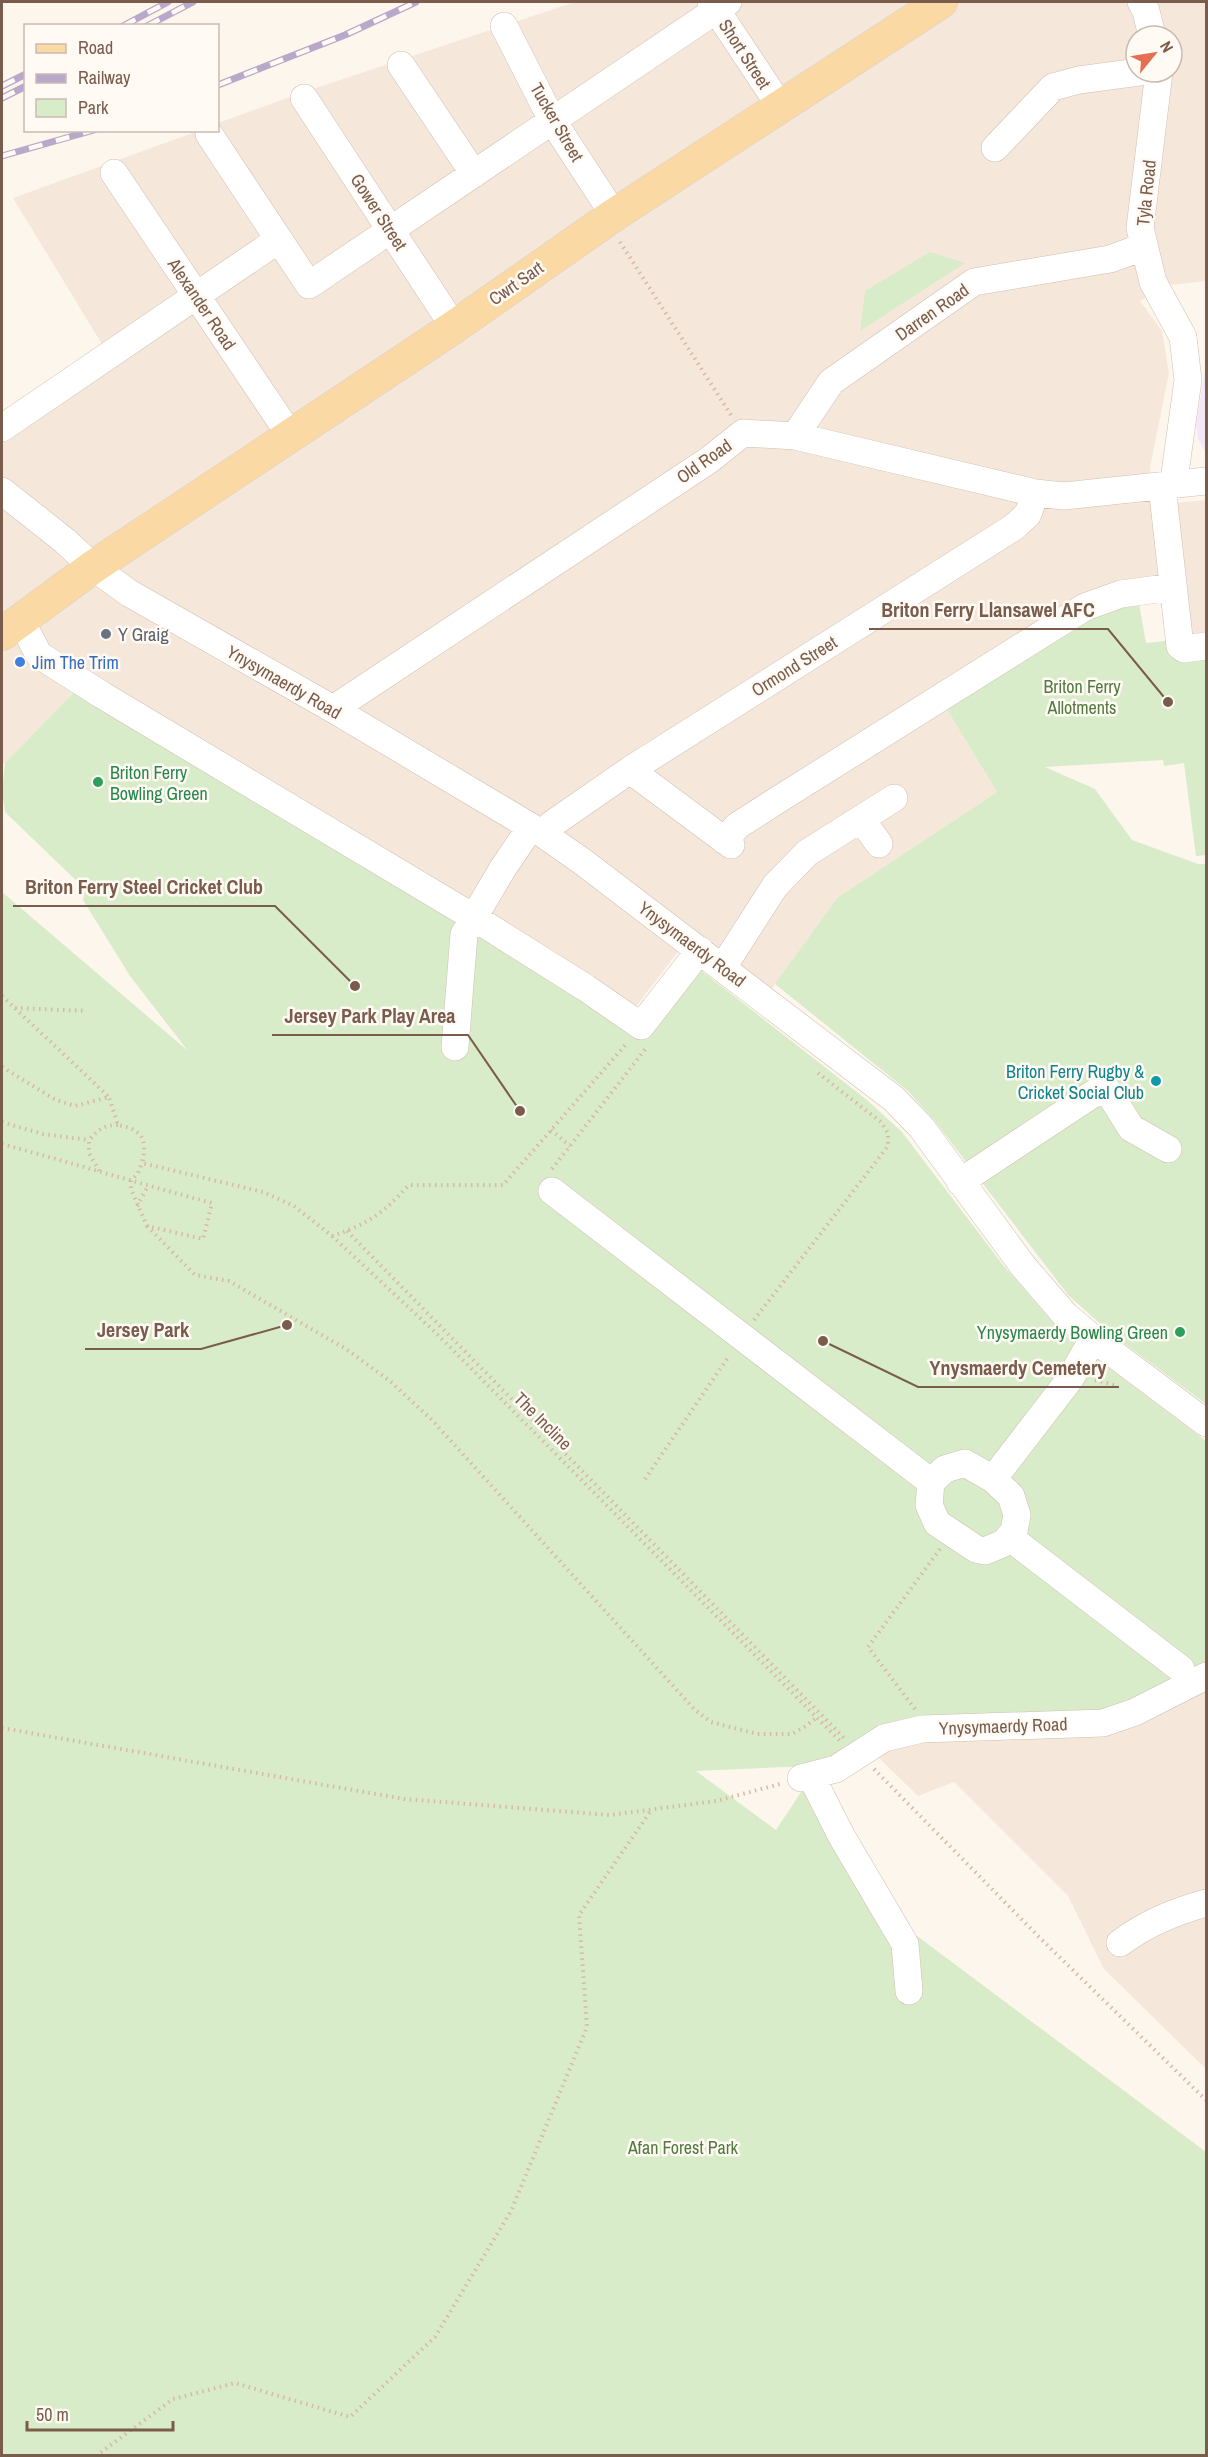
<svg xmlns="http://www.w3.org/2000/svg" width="1208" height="2457" viewBox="0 0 1208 2457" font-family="'Archivo Narrow',sans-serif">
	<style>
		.residential { fill: #f5e8da; fill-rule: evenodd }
		.education { fill: #f3e8fa }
		.green { fill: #d8ecc9 }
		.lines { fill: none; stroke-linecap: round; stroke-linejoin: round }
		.minor-casing { stroke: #d1beb0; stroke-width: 28 }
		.major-casing { stroke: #dad1cd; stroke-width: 34 }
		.path { stroke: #d9b8a5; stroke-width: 4; stroke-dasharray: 1.5 4.5; stroke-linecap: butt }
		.minor { stroke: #fff; stroke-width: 27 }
		.major { stroke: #fbd9a5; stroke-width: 33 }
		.rail-casing { stroke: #b9a8c9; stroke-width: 7 }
		.rail { stroke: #fffaf3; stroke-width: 4.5; stroke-dasharray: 14; stroke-linecap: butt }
		.worship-dot { fill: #6b7280; stroke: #fffaf3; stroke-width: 2 }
		.shop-dot { fill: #3f7fe0; stroke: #fffaf3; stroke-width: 2 }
		.leisure-dot { fill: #2e9e5b; stroke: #fffaf3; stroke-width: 2 }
		.culture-dot { fill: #0f9aa8; stroke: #fffaf3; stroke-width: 2 }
		.labels { text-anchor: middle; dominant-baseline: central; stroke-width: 5; stroke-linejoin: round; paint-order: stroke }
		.street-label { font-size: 18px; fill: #7a5c4d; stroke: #fffaf3 }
		.worship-label { font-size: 18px; fill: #5b616d; stroke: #fffaf3; text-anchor: start }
		.shop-label { font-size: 18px; fill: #366cbe; stroke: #fffaf3; text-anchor: start }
		.park-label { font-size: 18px; fill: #537a41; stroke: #fffaf3 }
		.leisure-label { font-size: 18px; fill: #27864d; stroke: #fffaf3; text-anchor: start }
		.culture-label { font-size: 18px; fill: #0d838f; stroke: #fffaf3; text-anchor: end }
		.leader { fill: none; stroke: #7a5c4d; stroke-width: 2 }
		.callout-dot { fill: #7a5c4d; stroke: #fffaf3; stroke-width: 2 }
		.callout-label { font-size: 20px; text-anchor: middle; font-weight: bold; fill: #7a5c4d; stroke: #fffaf3; stroke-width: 5; stroke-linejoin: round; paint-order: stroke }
	</style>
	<rect width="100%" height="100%" fill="#fdf6ec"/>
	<!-- residential -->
	<path class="residential" d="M575 2H1206V281L1170 285 1140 301 1162 331 1169 373 1150 468 1152 505 1206 500V642L1184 644 1176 581 943 703 997 792 837 898 771 990 693 932 628 1017 79 687 2 766V430L111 359 13 198 198 131 218 130V123L301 93ZM1136 36H1172V72H1136Z
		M1206 1686V2069L1104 1969 1068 1896 954 1782 918 1796 878 1757 890 1745 923 1737 1089 1735Z"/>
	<!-- education -->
	<path class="education" d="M1206 365V453L1198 439 1196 424Z"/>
	<!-- green -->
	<path class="green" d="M930 252 965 263 860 331 865 291Z
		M1138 598 1146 643 1174 640 1206 650V855L1196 856 1184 763 1164 766 1163 760 1045 767 1095 789 1132 840 1198 864H1206V1404L1114 1336 1069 1296 934 1120 908 1091 775 984 837 898 997 792 943 703 1087 611Z
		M79 687 646 1037 698 968 867 1100 902 1132 1003 1265 1061 1332 1206 1441V1662L1108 1710 917 1721 832 1765 696 1771 776 1830 803 1789 861 1894 1206 2152V2455H2V892L188 1051 130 976 83 900 85 889 5 812 2 792 5 763Z"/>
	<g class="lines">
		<!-- minor casing -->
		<g class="minor-casing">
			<path id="minor" d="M711 2 780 106
				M1141 2 1146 11 1152 36
				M504 26 552 120 614 215
				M401 65 474 174
				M1159 72 1140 228 1153 282 1183 337 1188 380 1175 473 1177 484
				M304 98 454 327
				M209 134 309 285 728 2
				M995 148 1053 87 1079 80 1139 72
				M114 173 290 435
				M2 428 278 240
				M795 436 831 382 974 282 1110 259 1143 247
				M1162 486 1180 646 1184 649 1206 646
				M2 491 65 541 93 567 129 593 333 709 543 834 583 862 894 1099 921 1127 1023 1266 1066 1316 1095 1340 1206 1423
				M20 619 39 655 102 695 473 917 586 988 641 1026 700 950
				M333 709 709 460 743 433 795 436 1035 493 1064 496 1206 481
				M630 770 731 845
				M861 819 879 844
				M543 834 552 824 630 770 1014 527 1028 514 1035 493
				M725 841 737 826 776 801 1085 607 1121 594 1173 587
				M723 967 775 886 807 853 894 798
				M455 1047 464 934 503 868 531 827
				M960 1182 1099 1090 1108 1091 1131 1128 1168 1149
				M552 1191 931 1482
				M965 1463 993 1479 1011 1496 1017 1515 1014 1531 1004 1543 985 1551 976 1549 937 1523 929 1505 931 1482 945 1469Z
				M993 1479 1070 1379 1086 1351 1095 1340
				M1009 1537 1181 1669
				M811 1776 842 1837 905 1944 909 1991
				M801 1778 836 1769 884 1738 922 1729 1103 1723 1135 1712 1206 1676
				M1120 1943C1147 1923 1174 1912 1206 1903"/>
		</g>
		<!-- major casing -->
		<g class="major-casing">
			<path id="major" d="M2 634 93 567 454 327 614 215 941 2"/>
		</g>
		<!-- path -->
		<path class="path" d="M620 242 731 415
			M2 996 109 1097
			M15 1008 86 1011
			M2 1067 56 1100 75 1106 109 1097 118 1125C142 1129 148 1140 142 1163L263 1192 294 1206 332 1236C370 1223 382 1214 409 1185H503L628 1042
			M2 1122 43 1134 89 1140
			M551 1130 570 1146
			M2 1144C72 1163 141 1184 212 1203L203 1239 147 1226 131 1189V1181L138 1173 142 1163
			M552 1169 647 1047
			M99 1171 89 1153V1140C98 1130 104 1125 118 1125
			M137 1206 148 1186
			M147 1226 195 1275 229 1281 346 1349 390 1381 431 1419 695 1710 711 1722 757 1734H792L806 1726 816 1718
			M347 1231 844 1738
			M332 1236 435 1332 840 1741
			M754 1320 888 1146V1133L881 1122 818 1073
			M1095 1380 1114 1385
			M645 1479 729 1356
			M915 1709 868 1647 940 1549
			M2 1728 404 1799 610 1815 716 1801 780 1784
			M874 1769 1041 1939 1206 2100
			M96 2456 173 2399 235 2383 350 2417 435 2337 511 2211 587 2027 579 1915 652 1809"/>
		<!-- minor -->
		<use href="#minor" class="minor"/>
		<!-- major -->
		<use href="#major" class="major"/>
		<!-- rail casing -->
		<g class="rail-casing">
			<path id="rail" d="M123 26 168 2
				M147 26 193 2
				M218 85 345 35 416 2
				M2 86 26 74
				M2 98 26 86
				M2 156 94 130"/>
		</g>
		<!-- rail -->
		<use href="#rail" class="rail"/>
	</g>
	<!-- markers -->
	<circle class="worship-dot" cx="106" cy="634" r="6"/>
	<circle class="shop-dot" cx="20" cy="662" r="6"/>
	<g class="leisure-dot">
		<circle cx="98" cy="782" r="6"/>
		<circle cx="1180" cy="1332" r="6"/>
	</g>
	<circle class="culture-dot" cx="1156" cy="1081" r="6"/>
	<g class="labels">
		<!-- street labels -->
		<g class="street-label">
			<text transform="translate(745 54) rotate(57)">Short Street</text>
			<text transform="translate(557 122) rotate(60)">Tucker Street</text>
			<text transform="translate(1146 193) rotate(-84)">Tyla Road</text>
			<text transform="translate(379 212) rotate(57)">Gower Street</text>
			<text transform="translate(516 283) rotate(-35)">Cwrt Sart</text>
			<text transform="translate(202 304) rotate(56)">Alexander Road</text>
			<text transform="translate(932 312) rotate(-35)">Darren Road</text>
			<text transform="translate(704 461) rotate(-35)">Old Road</text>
			<text transform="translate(794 666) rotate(-32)">Ormond Street</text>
			<text transform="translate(284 682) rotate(30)">Ynysymaerdy Road</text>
			<text transform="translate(692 944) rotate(37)">Ynysymaerdy Road</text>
			<text transform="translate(543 1421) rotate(45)">The Incline</text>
			<text transform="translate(1003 1726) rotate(-2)">Ynysymaerdy Road</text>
		</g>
		<!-- worship labels -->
		<g class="worship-label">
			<text x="118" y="634">Y Graig</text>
		</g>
		<!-- shop labels -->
		<g class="shop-label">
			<text x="32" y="662">Jim The Trim</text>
		</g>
		<!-- park labels -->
		<g class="park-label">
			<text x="1082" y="686">Briton Ferry<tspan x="1082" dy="21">Allotments</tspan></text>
			<text x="683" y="2147">Afan Forest Park</text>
		</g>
		<!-- leisure labels -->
		<g class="leisure-label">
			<text x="110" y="772">Briton Ferry<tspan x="110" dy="21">Bowling Green</tspan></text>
			<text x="1168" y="1332" text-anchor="end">Ynysymaerdy Bowling Green</text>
		</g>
		<!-- culture labels -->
		<g class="culture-label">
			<text x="1144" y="1071">Briton Ferry Rugby &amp;<tspan x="1144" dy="21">Cricket Social Club</tspan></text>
		</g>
	</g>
	<!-- callouts -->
	<path class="leader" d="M1168 702L1108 629H869M355 986L275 906H13M520 1111L468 1035H272M287 1325L201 1349H85M823 1341L918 1387H1119"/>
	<g class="callout-dot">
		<circle cx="1168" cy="702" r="6"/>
		<circle cx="355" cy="986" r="6"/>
		<circle cx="520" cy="1111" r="6"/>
		<circle cx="287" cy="1325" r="6"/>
		<circle cx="823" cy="1341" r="6"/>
	</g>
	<g class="callout-label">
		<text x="988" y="617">Briton Ferry Llansawel AFC</text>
		<text x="144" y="894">Briton Ferry Steel Cricket Club</text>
		<text x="370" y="1023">Jersey Park Play Area</text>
		<text x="143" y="1337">Jersey Park</text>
		<text x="1018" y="1375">Ynysmaerdy Cemetery</text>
	</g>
	<!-- border -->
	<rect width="1208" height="2457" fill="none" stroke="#7a5c4d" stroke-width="6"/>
	<!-- legend -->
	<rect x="24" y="24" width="195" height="108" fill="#fffaf3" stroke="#cabbb1" stroke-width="1.5"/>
	<rect x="36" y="44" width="30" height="9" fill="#fbd9a5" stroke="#cabbb1" stroke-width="1.5"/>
	<text x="78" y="54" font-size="18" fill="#7a5c4d">Road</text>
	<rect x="36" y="74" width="30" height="9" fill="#b9a8c9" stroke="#cabbb1" stroke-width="1.5"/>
	<text x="78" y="84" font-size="18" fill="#7a5c4d">Railway</text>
	<rect x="36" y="99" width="30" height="18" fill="#d8ecc9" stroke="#cabbb1" stroke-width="1.5"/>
	<text x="78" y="114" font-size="18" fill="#7a5c4d">Park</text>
	<!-- north arrow -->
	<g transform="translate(1154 54) rotate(60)"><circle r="28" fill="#fffaf3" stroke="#cabbb1" stroke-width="1.5"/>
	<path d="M0-4.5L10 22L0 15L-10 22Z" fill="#e76f51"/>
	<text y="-9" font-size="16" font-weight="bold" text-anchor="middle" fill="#7a5c4d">N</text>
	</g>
	<!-- scale -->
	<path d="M27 2421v9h146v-9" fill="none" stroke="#7a5c4d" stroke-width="3"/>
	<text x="36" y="2421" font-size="18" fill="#7a5c4d" stroke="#fffaf3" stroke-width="4.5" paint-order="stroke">50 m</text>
</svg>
